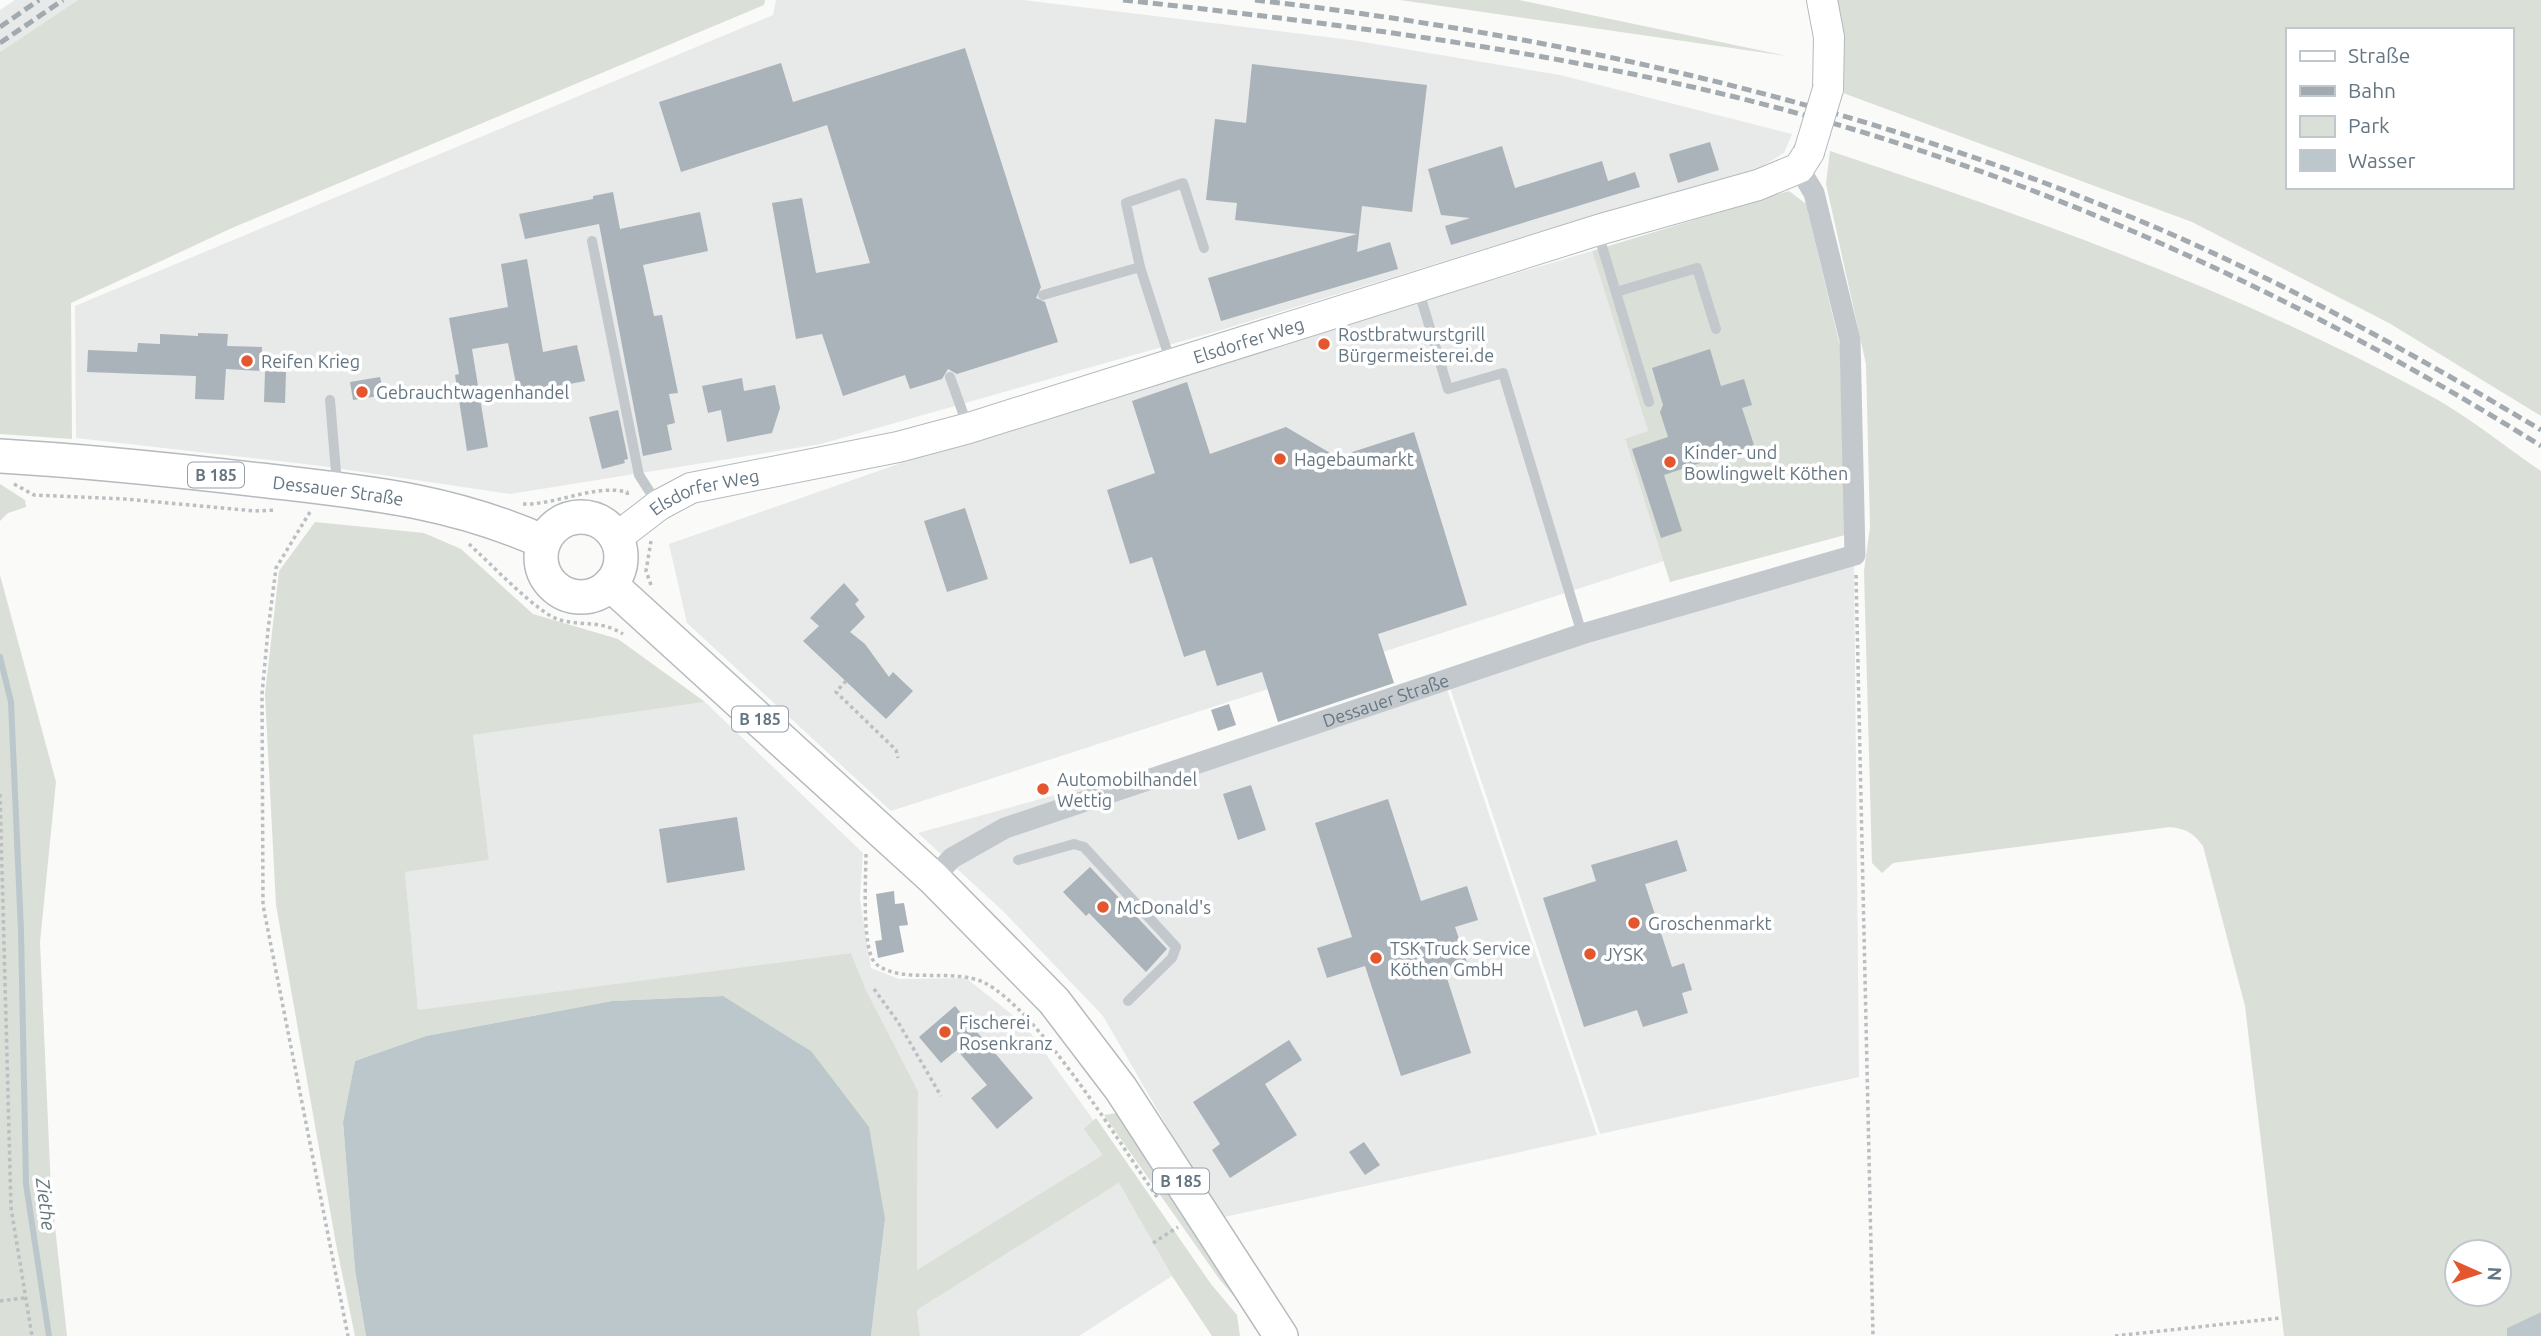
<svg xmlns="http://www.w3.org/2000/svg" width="2541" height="1336" viewBox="0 0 2541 1336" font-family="Ubuntu,sans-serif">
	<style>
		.built { fill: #e8e9e9 }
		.green { fill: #dadfd7; fill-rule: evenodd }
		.water { fill: #bbc7cb }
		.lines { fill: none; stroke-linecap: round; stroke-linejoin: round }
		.stream { stroke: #bbc7cb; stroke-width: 6 }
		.building { fill: #aab3b9 }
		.secondary-casing { stroke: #b3babf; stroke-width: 32 }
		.primary-casing { stroke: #b5babe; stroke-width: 36 }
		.path { stroke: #bbbfc2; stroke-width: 3.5; stroke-dasharray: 3.5 3.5; stroke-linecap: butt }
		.lane { stroke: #c3c8cc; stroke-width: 10 }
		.street { stroke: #c3c8cc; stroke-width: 21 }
		.secondary { stroke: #fff; stroke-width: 30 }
		.primary { stroke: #fff; stroke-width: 33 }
		.rail { stroke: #a2aab0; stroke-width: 5; stroke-dasharray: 10 5; stroke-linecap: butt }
		.secondary-bridge-casing { stroke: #b3babf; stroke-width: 32; stroke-linecap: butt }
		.secondary-bridge { stroke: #fff; stroke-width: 30 }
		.poi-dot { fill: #e4572e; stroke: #fff; stroke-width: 2.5 }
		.labels { text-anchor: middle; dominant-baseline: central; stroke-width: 7; stroke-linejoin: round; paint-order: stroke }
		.shield { fill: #fff; stroke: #939fa8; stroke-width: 2 }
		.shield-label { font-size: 16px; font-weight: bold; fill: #657683 }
		.poi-label { font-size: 18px; fill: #657683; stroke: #fff; text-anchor: start }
		.street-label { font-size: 18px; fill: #657683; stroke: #fff }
		.water-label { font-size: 19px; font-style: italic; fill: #60757c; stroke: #fff }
	</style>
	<rect width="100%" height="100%" fill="#fafaf8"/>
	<!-- built -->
	<path class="built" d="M15 0H78L0 52V10Z
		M776 0H1023L1351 40 1560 75 1792 134 1784 153 1754 171 1487 248 1218 331 821 444 510 494 322 466 76 438 75 306 773 15Z
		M1592 251 1648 431 1625 440 1664 561 891 811 687 623 669 544 1059 408Z
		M1854 557 1859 1077 1600 1134 1449 685Z
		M1446 686 1597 1135 1220 1218 1103 1016 1003 911 918 833Z
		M705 702 863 853 860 899 871 968 899 979 966 978 1024 1024 1115 1150 917 1270 918 1091 866 990 851 953 418 1011 405 872 489 860 473 735Z
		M1119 1183 1172 1276 1079 1336H920L917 1310Z"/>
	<!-- green -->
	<path class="green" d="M78 0H765L764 5 232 228 71 303 72 439 0 434V52Z
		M1400 0H1519L1787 56Z
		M1834 0H2541V416L2389 323 2192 222 1843 93 1842 44ZM2287 30H2511V187H2287Z
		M1830 151C2035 219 2237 291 2427 394 2467 415 2504 446 2541 471V1312L2507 1328V1336H2284L2245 1006 2203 846C2193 833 2187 829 2170 827L1893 863 1882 873 1872 863 1864 571 1870 527 1866 364 1826 184ZM2457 1252H2499V1294H2457Z
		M1789 191 1806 204 1840 346 1845 535 1670 582 1625 439 1648 431 1592 251Z
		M0 484 25 500 26 507 8 513 0 521Z
		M315 522 424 533 461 549 533 614 618 639 705 702 473 735 489 860 405 872 418 1010 851 953 866 990 918 1091 917 1270 1103 1155 1084 1129 1096 1118 1211 1284 1237 1315 1240 1336H1212L1172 1276 1119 1183 917 1310 920 1336H871L885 1219 811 1051 722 996 612 1001 426 1036 355 1061 343 1122 355 1270 366 1336H355L336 1244 276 905 265 694 279 571Z
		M0 575 56 782 40 942 51 1190 67 1336H0Z
		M1117 1113 1236 1287 1239 1302 1220 1280 1104 1115Z"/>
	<!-- water -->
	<path class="water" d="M723 996 811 1051 869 1127 885 1219 871 1336H366L355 1270 343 1122 355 1061 426 1036 612 1001Z
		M2541 1312V1336H2507V1328Z"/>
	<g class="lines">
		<!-- stream -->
		<path class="stream" d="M0 657 11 702 21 931 26 1184 49 1336"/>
	</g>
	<!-- building -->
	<path class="building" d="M965 48 1041 287 1036 298 1045 302 1058 342 957 374 948 369 942 379 910 389 905 375 843 396 822 334 796 339 772 203 802 198 816 273 870 263 827 125 681 172 659 102 781 63 793 102Z
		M1252 64 1427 85 1412 212 1362 206 1357 252 1390 242 1398 269 1221 321 1208 278 1357 234 1235 220 1237 203 1206 200 1215 119 1246 123Z
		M1710 142 1719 170 1678 183 1669 154Z
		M1502 146 1515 188 1602 161 1608 181 1635 172 1640 187 1451 245 1445 226 1470 218 1441 215 1428 169Z
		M613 192 620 229 700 212 708 251 643 265 654 316 662 315 678 393 669 394 675 423 667 425 672 450 643 456 599 224 525 239 519 214 593 199V196Z
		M527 259 543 352 577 345 585 381 518 394 508 343 472 349 488 447 467 451 455 375 459 374 449 318 508 307 501 264Z
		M198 333 228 334 227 346 262 347 261 371 226 369 224 400 195 399 196 376 87 372 88 350 137 352 138 343 160 344V334L198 336Z
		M1710 349 1721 386 1744 379 1752 405 1742 408 1754 445 1664 475 1682 531 1661 538 1632 449 1668 437 1660 412 1663 405 1652 368Z
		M265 371 286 372 285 403 264 402Z
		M380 377 384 395 353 400 350 382Z
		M742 378 744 391 775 385 780 408 772 433 727 442 721 410 708 413 702 386Z
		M1187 382 1210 454 1286 427 1337 457 1414 432 1467 605 1378 634 1394 683 1278 722 1262 672 1217 686 1205 650 1184 657 1152 557 1130 564 1107 490 1155 473 1132 401Z
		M618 410 628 459 624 460 625 463 602 469 589 417Z
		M965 508 988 579 947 592 924 521Z
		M844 583 859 600 855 604 865 617 850 632 865 644 889 677 893 672 913 691 886 719 803 641 819 626 810 618Z
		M1229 704 1236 725 1218 731 1211 710Z
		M1251 785 1266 830 1238 840 1223 794Z
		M1388 799 1421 901 1467 886 1478 920 1455 927 1469 968 1446 975 1471 1053 1401 1076 1365 966 1327 978 1317 948 1352 937 1315 823Z
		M737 817 745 870 667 883 659 829Z
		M1677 840 1687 871 1645 884 1672 967 1684 963 1692 990 1682 993 1688 1013 1643 1027 1637 1010 1584 1027 1543 898 1596 881 1591 865Z
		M1090 867 1167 949 1146 972 1089 913 1086 916 1063 892Z
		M894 891 895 904 904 903 908 925 899 926 904 952 878 958 875 941 882 940 876 894Z
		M955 1006 1033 1098 997 1129 971 1098 987 1085 957 1050 941 1063 919 1037Z
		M1289 1040 1302 1060 1265 1084 1297 1135 1230 1178 1212 1150 1220 1144 1193 1102Z
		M1364 1142 1380 1165 1365 1175 1349 1152Z"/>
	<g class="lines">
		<!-- secondary casing -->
		<g class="secondary-casing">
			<g id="secondary">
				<path d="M1822 0 1829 37 1828 89"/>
				<path id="s2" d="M616 538 659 505 691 488 898 447 969 428 1598 230 1758 185 1799 168 1809 152"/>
			</g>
		</g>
		<!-- primary casing -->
		<g class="primary-casing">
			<g id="primary">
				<path id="s3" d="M0 456C87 461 173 470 260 480 362 492 448 499 544 542"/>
				<circle cx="581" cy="557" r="40"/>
				<path d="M610 584 933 878 1054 1001 1121 1089 1281 1336"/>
			</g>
		</g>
		<!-- path -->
		<path class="path" d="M14 484 34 495 125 499 255 511 276 510
			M523 504C557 505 594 484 627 492L628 498
			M310 512 276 568 268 630 262 694 263 905 348 1336
			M469 544C487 560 539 615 560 620 582 626 601 620 623 634
			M1856 575 1873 1336
			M651 585 646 571 651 541
			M846 681 836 692 896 750 898 758
			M0 794 11 1208 32 1336
			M866 854C866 875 861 951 876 964 902 985 953 967 985 983 1039 1011 1120 1144 1157 1197
			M874 989 898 1022 941 1096
			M1153 1243 1178 1227
			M0 1301 24 1298
			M2115 1336 2280 1318"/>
		<!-- lane -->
		<path class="lane" d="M1598 233 1649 402
			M592 241 639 475 657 503
			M1418 288 1448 389 1503 373 1582 634
			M1616 292 1697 268 1716 329
			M1043 295 1140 267
			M1171 363 1140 267 1126 203 1183 183 1204 248
			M950 377 968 427
			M330 400 337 484
			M1018 860 1074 844 1084 847 1176 947 1172 958 1128 1001"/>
		<!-- street -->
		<path class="street" id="s1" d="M933 878 952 858 1005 828 1582 634 1855 555 1850 340 1814 193 1799 168"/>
		<!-- secondary -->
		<use href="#secondary" class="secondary"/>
		<!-- primary -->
		<use href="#primary" class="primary"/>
		<!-- rail -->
		<path class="rail" d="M1123 0C1316 21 1508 45 1697 88 1995 156 2283 284 2541 446
			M1255 0C1568 36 1874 106 2164 231 2295 288 2419 357 2541 430
			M0 27 39 0
			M0 43 63 0"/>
		<!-- secondary-bridge casing -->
		<g class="secondary-bridge-casing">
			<path id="secondary-bridge" d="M1809 152 1828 89"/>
		</g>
		<!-- secondary-bridge -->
		<use href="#secondary-bridge" class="secondary-bridge"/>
	</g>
	<!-- markers -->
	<g class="poi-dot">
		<circle cx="1324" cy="344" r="7"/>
		<circle cx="247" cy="361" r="7"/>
		<circle cx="362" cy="392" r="7"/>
		<circle cx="1280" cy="459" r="7"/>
		<circle cx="1670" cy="462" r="7"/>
		<circle cx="1043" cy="789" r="7"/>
		<circle cx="1103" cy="907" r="7"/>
		<circle cx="1634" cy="923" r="7"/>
		<circle cx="1590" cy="954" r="7"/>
		<circle cx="1376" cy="958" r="7"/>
		<circle cx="945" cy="1032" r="7"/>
	</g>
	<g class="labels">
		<!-- shield labels -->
		<g class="shield">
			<rect x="188" y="462.5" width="56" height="25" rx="5"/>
			<rect x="732" y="706.5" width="56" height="25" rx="5"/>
			<rect x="1153" y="1168.5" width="56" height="25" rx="5"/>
		</g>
		<g class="shield-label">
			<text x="216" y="475">B 185</text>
			<text x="760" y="719">B 185</text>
			<text x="1181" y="1181">B 185</text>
		</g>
		<!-- poi labels -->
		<g class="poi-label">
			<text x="1338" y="334">Rostbratwurstgrill<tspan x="1338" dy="21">Bürgermeisterei.de</tspan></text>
			<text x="261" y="361">Reifen Krieg</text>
			<text x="376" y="392">Gebrauchtwagenhandel</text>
			<text x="1684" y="452">Kinder- und<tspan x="1684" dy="21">Bowlingwelt Köthen</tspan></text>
			<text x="1294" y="459">Hagebaumarkt</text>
			<text x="1057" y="779">Automobilhandel<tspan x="1057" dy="21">Wettig</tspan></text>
			<text x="1117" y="907">McDonald's</text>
			<text x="1648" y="923">Groschenmarkt</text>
			<text x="1390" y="948">TSK Truck Service<tspan x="1390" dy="21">Köthen GmbH</tspan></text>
			<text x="1604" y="954">JYSK</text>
			<text x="959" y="1022">Fischerei<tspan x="959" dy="21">Rosenkranz</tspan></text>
		</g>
		<!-- street labels -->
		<g class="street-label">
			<text stroke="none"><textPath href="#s2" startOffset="668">Elsdorfer Weg</textPath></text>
			<text stroke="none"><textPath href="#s3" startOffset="340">Dessauer Straße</textPath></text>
			<text stroke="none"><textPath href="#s2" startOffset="102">Elsdorfer Weg</textPath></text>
			<text stroke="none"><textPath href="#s1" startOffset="490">Dessauer Straße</textPath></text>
		</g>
		<!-- water labels -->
		<g class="water-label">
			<text transform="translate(46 1204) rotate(83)">Ziethe</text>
		</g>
	</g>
	<!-- legend -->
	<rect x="2286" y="28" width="228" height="161" fill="#ffffff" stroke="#c1c8cd" stroke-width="2"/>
	<rect x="2300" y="51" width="35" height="10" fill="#ffffff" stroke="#c1c8cd" stroke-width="2"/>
	<text x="2348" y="63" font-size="21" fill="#657683">Straße</text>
	<rect x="2300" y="86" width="35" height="10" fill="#a2aab0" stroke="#c1c8cd" stroke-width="2"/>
	<text x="2348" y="98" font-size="21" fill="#657683">Bahn</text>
	<rect x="2300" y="116" width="35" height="21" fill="#dadfd7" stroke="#c1c8cd" stroke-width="2"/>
	<text x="2348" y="133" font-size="21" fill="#657683">Park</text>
	<rect x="2300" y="150" width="35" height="21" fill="#bbc7cb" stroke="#c1c8cd" stroke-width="2"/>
	<text x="2348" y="168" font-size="21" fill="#657683">Wasser</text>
	<!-- north arrow -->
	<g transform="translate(2478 1273) rotate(93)"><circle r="33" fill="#ffffff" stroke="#c1c8cd" stroke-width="2"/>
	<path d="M0-5L12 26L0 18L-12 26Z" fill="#e4572e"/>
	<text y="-10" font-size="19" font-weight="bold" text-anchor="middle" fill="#657683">N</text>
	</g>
</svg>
